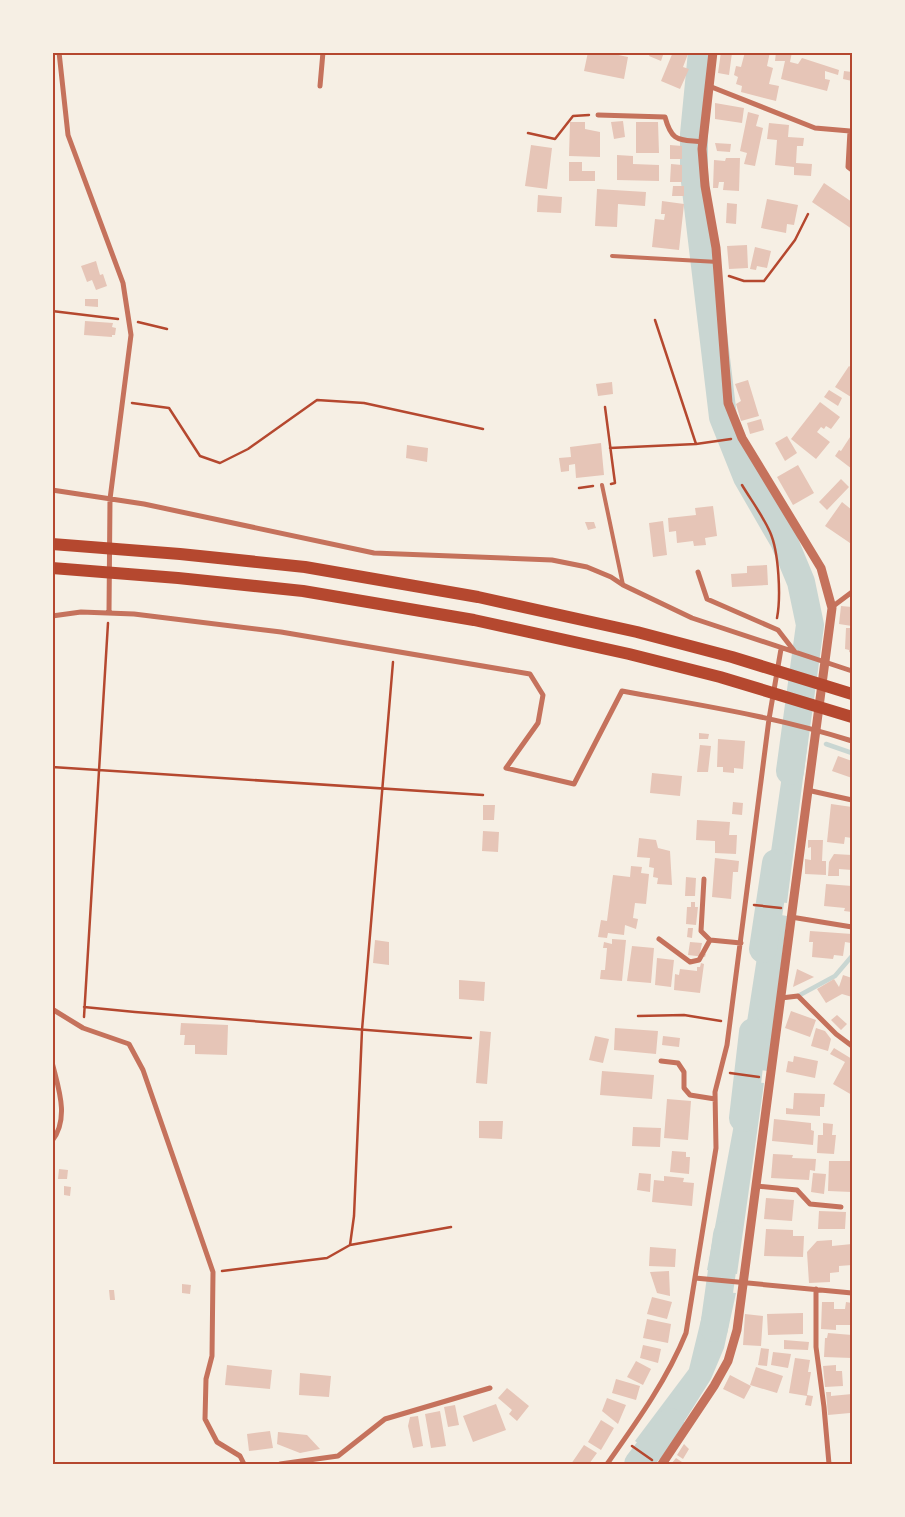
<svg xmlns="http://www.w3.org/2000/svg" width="905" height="1517" viewBox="0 0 905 1517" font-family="'Varela Round',sans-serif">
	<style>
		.water { fill: #c9d6d2 }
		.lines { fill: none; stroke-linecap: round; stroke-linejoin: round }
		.stream { stroke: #c9d6d2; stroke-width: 4.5 }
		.river { stroke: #c9d6d2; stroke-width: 28 }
		.building { fill: #e6c5b7 }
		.path { stroke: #b5482f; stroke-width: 2.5 }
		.service { stroke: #c5725c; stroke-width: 4 }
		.minor { stroke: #c5725c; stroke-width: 5 }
		.tertiary { stroke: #c5725c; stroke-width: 9 }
		.motorway { stroke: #b5482f; stroke-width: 12 }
		.neatline { fill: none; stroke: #b5482f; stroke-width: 2 }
	</style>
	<rect width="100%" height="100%" fill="#f6efe4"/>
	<!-- water -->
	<path class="water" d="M788 734 805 735 808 739 787 903 764 900Z
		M764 912 787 916 768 1071 740 1067Z
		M742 1081 764 1083 737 1274 707 1270Z
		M708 1291 736 1293 724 1348 711 1379 660 1460 635 1441 689 1369Z"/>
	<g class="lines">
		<!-- stream -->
		<path class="stream" d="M826 744 852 753
			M798 996 835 976 852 956"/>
		<!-- river -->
		<path class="river" d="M702 52 694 134V173L723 417 747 477 784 541 801 582 810 625 790 771
			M763 949 776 863
			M743 1118 753 1032
			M714 1328 727 1235
			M638 1464 670 1422"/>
	</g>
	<!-- building -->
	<path class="building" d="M588 52H604L628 57 624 79 584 71Z
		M651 52H664L661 61 649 56Z
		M673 52 688 54 683 67 689 69 680 89 661 81Z
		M721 52 732 53 729 75 718 73Z
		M745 52H770L767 66 773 68 769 84 779 86 776 101 741 92 742 86 736 84 738 77 734 75 736 66 741 67Z
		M776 52H792L790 62 798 64 802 58 839 70 838 75 825 71V79L830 80 827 91 781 79 785 61H775Z
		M844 71 852 72V81L843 79Z
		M715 103 744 108 742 123 715 119Z
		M748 112 759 115 756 126 763 128 755 166 744 164 747 153 740 151Z
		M623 121 625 137 614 139 611 122Z
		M570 122H585V129L600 132V157L569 156Z
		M636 122H658L659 153H636Z
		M769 123 789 125 788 137 804 138 803 146H797L796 163 812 164 811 176 794 175V167L775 165 777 140 767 139Z
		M715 143 731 144 730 152 717 151Z
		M531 145 552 148 547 189 525 186Z
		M670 145 682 146V159H670Z
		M617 155 633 156V164L659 165V181L617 180Z
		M726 158H740L739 191 723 190 724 182H719L718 188H713L714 160 725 161Z
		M569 162H582V171H595V181H569Z
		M671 164 682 165V182H670Z
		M824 183 852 202V229L812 202Z
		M673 186H684V196H672Z
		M597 189 646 192 645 206 618 204 617 227 595 226Z
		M538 195 562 197 561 213 537 212Z
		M767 199 798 205 794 225 787 224 786 233 761 228Z
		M662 201 684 204 679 250 652 247 655 219 664 220 665 214H661Z
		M727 203 737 204 736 224 726 223Z
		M747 245 748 268 729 269 727 246Z
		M755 247 771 251 767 268 757 266 756 270 750 269Z
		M96 261 100 275 103 274 107 286 96 290 92 280 87 282 81 266Z
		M85 299H98V307L85 306Z
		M85 321 113 323 112 327 116 328 115 335H112V337L84 335Z
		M849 366 852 368V395L851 397 835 387Z
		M748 380 759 416 741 421 736 404 741 401 735 384Z
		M612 382 613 394 598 396 596 384Z
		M829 390 842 398 838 406 824 397Z
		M820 402 840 417 831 429 826 426 824 429 821 427 817 432 830 442 816 459 791 439Z
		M761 419 764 430 750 434 747 423Z
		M852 434V469L835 456 839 450 841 451Z
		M787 436 797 453 785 461 775 443Z
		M601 443 604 475 576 478 575 464 569 465V471L561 472 559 458 571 457 570 447Z
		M407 445 428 448 427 462 406 458Z
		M798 465 814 493 793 505 777 477Z
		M841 479 849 487 827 510 819 502Z
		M842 502 852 510V539L850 543 825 526Z
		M713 506 717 536 705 538 706 545 694 546 693 541 677 543 676 531 669 532 668 518 696 515 695 508Z
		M663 521 667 555 653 557 649 523Z
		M585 522H594L596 528 588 530Z
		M767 565 768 585 732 587 731 574 747 573V566Z
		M841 606 852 607V626L839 624Z
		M846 628H852V653L849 652V650L845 649Z
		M699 733 709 734 708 739H699Z
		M718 739 745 741 743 769 734 768V773L723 772V767H717Z
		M700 745 711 746 708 772H697Z
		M838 756 852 761V778L832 771Z
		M652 773 682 776 680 796 650 793Z
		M733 802 743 803 742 815 732 814Z
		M831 804 852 807V838L845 837 844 844 827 842Z
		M483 805H495L494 820H483Z
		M697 820 730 822 729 835H737L736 854 715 853V841L696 840Z
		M483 831 499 832 498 852 482 851Z
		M639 838 656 840 658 848 670 851 672 885 657 884 658 878 653 877 654 868 649 867 650 858 637 857Z
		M808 840H823L822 861H826V875L805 874V859L811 860V847L808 848Z
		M834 854 852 855V870L839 869V876H828L829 862Z
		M715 858 739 861 738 872H733L731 899 712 897Z
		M631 866 642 867 641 873 649 874 646 904 635 903 633 918 638 919 636 929 625 925 624 935 608 933 607 938 598 937 601 920 607 921 613 875 630 877Z
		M686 877 696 878 695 896H685Z
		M826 884 852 886V912L844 911 845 908 824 906Z
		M691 902H695V907H698L696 925 686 924 687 907H691Z
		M688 928H693L692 938 687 937Z
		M810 931 852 934 851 943 845 942 843 956 834 955 833 959 812 957 813 942H809Z
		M612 939 626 940 622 981 600 979 601 970H605L607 948H603L604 942 612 944Z
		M375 940 389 942V965L373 963Z
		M690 942 702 943 700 953 706 954 705 957 688 955Z
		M632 946 654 948 651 983 627 981Z
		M657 958 674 960 671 987 655 985Z
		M701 963 704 964 700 993 674 990 675 974 679 975 680 969 697 971V967H700Z
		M797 969 814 977 793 987Z
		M843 975 852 978V997L842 994 826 1003 817 989 834 979 839 987Z
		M459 980 485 982 484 1001 459 999Z
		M791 1011 816 1020 810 1037 785 1028Z
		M837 1015 847 1024 841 1030 831 1020Z
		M181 1023 228 1025 227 1055 195 1054V1045H184L185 1035H180Z
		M615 1028 658 1031 656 1054 614 1050Z
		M816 1028 825 1031 831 1039 828 1051 811 1046Z
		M480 1031 491 1032 487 1084 476 1083Z
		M595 1036 609 1039 603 1063 589 1060Z
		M663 1036 680 1038 679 1047 662 1045Z
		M834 1048 852 1059V1095L833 1084 845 1062 830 1054Z
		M794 1056 818 1061 815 1078 786 1072 788 1061 793 1062Z
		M602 1071 654 1075 652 1099 600 1095Z
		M794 1093 825 1094 824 1107H820V1116L786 1114V1108L793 1109Z
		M667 1099 691 1101 688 1140 664 1138Z
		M774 1119 811 1123V1130L814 1131 813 1145 772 1141Z
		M479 1121H503L502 1139 479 1138Z
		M823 1123 833 1124 832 1135H836L834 1154 817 1153 818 1135H823Z
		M633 1127 661 1128 660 1147 632 1146Z
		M672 1151 686 1152V1157H690L689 1174 670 1172Z
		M773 1154 793 1155 792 1158 816 1159 815 1171 810 1170 809 1180 771 1178Z
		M829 1161H852V1192L828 1191Z
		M59 1169 68 1170 67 1179H58Z
		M639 1173 651 1174 650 1192 637 1190Z
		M813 1173 826 1174 824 1194 811 1192Z
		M664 1176 684 1178 683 1182 694 1183 692 1206 652 1202 654 1180 664 1181Z
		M64 1186 71 1187 70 1196 64 1195Z
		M766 1198 794 1200 792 1221 764 1219Z
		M819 1211 846 1212 845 1229H818Z
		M766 1229 793 1230V1236H804L803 1257 764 1256Z
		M832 1240V1246L852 1244V1265L839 1266V1272L830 1273V1282L809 1283 807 1252 817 1241Z
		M650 1247 676 1249 675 1267 649 1266Z
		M669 1271 670 1296 657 1293 650 1272Z
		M182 1284 191 1285 190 1294 182 1293Z
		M109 1290H114L115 1300H110Z
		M652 1297 672 1302 667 1319 647 1314Z
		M822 1302H834V1309H845L846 1302 852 1303V1325H836V1330L821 1329Z
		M803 1313V1334L768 1335 767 1314Z
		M745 1314 763 1316 761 1346 743 1345Z
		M647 1319 671 1324 668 1343 643 1338Z
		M828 1333 852 1335V1358L824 1357 825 1338H827Z
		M784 1340 809 1342 808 1350 784 1349Z
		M643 1345 661 1349 658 1363 640 1358Z
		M761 1348 769 1349 767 1366 758 1365Z
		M773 1352 791 1354 788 1368 771 1365Z
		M795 1358 810 1360 808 1372H811L807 1395 813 1396 811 1406 805 1405 807 1396 789 1393Z
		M636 1361 651 1369 643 1385 627 1377Z
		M227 1365 272 1370 270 1389 225 1385Z
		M836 1365V1371H842L843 1386 825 1387 823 1366Z
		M756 1367 783 1376 777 1393 750 1385Z
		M300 1373 331 1376 329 1397 299 1395Z
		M730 1375 751 1386 744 1399 723 1389Z
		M616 1379 640 1386 636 1400 612 1393Z
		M507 1388 529 1406 517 1421 509 1414 512 1410 498 1398Z
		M826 1392H831V1396L852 1394V1425H851L850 1413 828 1415Z
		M607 1398 626 1405 618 1424 602 1411Z
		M496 1404 506 1430 473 1442 463 1416Z
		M455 1405 459 1425 448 1427 444 1407Z
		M440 1411 446 1446 431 1448 425 1414Z
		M418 1416 423 1446 413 1448 408 1426 410 1417Z
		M601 1420 614 1428 601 1450 588 1442Z
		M270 1431 273 1448 249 1451 247 1434Z
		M278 1432 307 1435 320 1449 300 1453 277 1444Z
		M684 1444 689 1449 683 1459 677 1455Z
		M584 1445 597 1453 589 1464H571Z
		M676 1458 685 1464H671Z"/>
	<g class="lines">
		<!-- path -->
		<path class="path" d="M528 133 555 139 573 116 589 115
			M729 276 744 281H764L795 240 808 214
			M52 311 118 319
			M655 320 696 444
			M138 322 167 329
			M132 403 169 408 200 456 220 463 248 449 317 400 364 403 483 429
			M605 407 615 483 611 484
			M610 448 696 444 731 439
			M742 485C751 500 763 516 770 532 779 552 781 597 777 618
			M579 488 593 486
			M52 767 483 795
			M754 905 781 908
			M84 1007 135 1012 471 1038
			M638 1016 684 1015 721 1021
			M84 1017 108 623
			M730 1073 759 1077
			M350 1245 451 1227
			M222 1271 327 1258 350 1245 354 1216 362 1030 393 662
			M632 1446 652 1460"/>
		<!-- service -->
		<path class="service" d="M612 256 718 262
			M602 485 623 585"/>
		<!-- minor -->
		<path class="minor" d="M59 52 68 135 123 283 131 335 110 499 109 612
			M320 86 323 52
			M709 86 815 128 850 131 848 167 852 170
			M598 115 665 117C672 143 679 139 703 142
			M52 490 144 504 374 553 552 560 587 567 611 577 623 585 692 618 852 671
			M698 572 707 599 778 630 795 652
			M832 607 852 592
			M52 616 81 612 134 614 281 632 530 674 543 695 538 723 506 768 574 784 622 691C699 705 778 717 852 741
			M807 790 852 800
			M704 879 701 931 710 940
			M791 917 852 927
			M659 939 690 962 699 960 710 940 741 943
			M781 998 798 996 836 1034 852 1046
			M52 1009 83 1028 129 1044 143 1070 213 1272 212 1356 206 1379 205 1419 217 1442 240 1456 244 1464
			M661 1061 678 1063 684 1072V1088L690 1095 715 1099
			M52 1062C58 1087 70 1118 52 1141
			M756 1186 797 1190 810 1204 841 1207
			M695 1278 852 1293
			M816 1289V1347L824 1407 829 1464
			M280 1464 338 1456 385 1419 490 1388
			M607 1464C636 1423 667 1380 686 1333L716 1148 715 1092 727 1045 769 719 781 649"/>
		<!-- tertiary -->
		<path class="tertiary" d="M662 1464 714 1386 728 1361 737 1330 832 608 821 568 742 438 728 403 716 248 705 186 702 149 713 52"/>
		<!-- motorway -->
		<path class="motorway" d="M52 544 180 554 305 567 478 597 637 632 732 657 852 694
			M52 568 178 578 303 591 474 620 629 654 720 677 852 717"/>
	</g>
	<!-- border -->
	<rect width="905" height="1517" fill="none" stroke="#f6efe4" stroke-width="108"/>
	<rect x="54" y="54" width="797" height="1409" class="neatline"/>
</svg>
